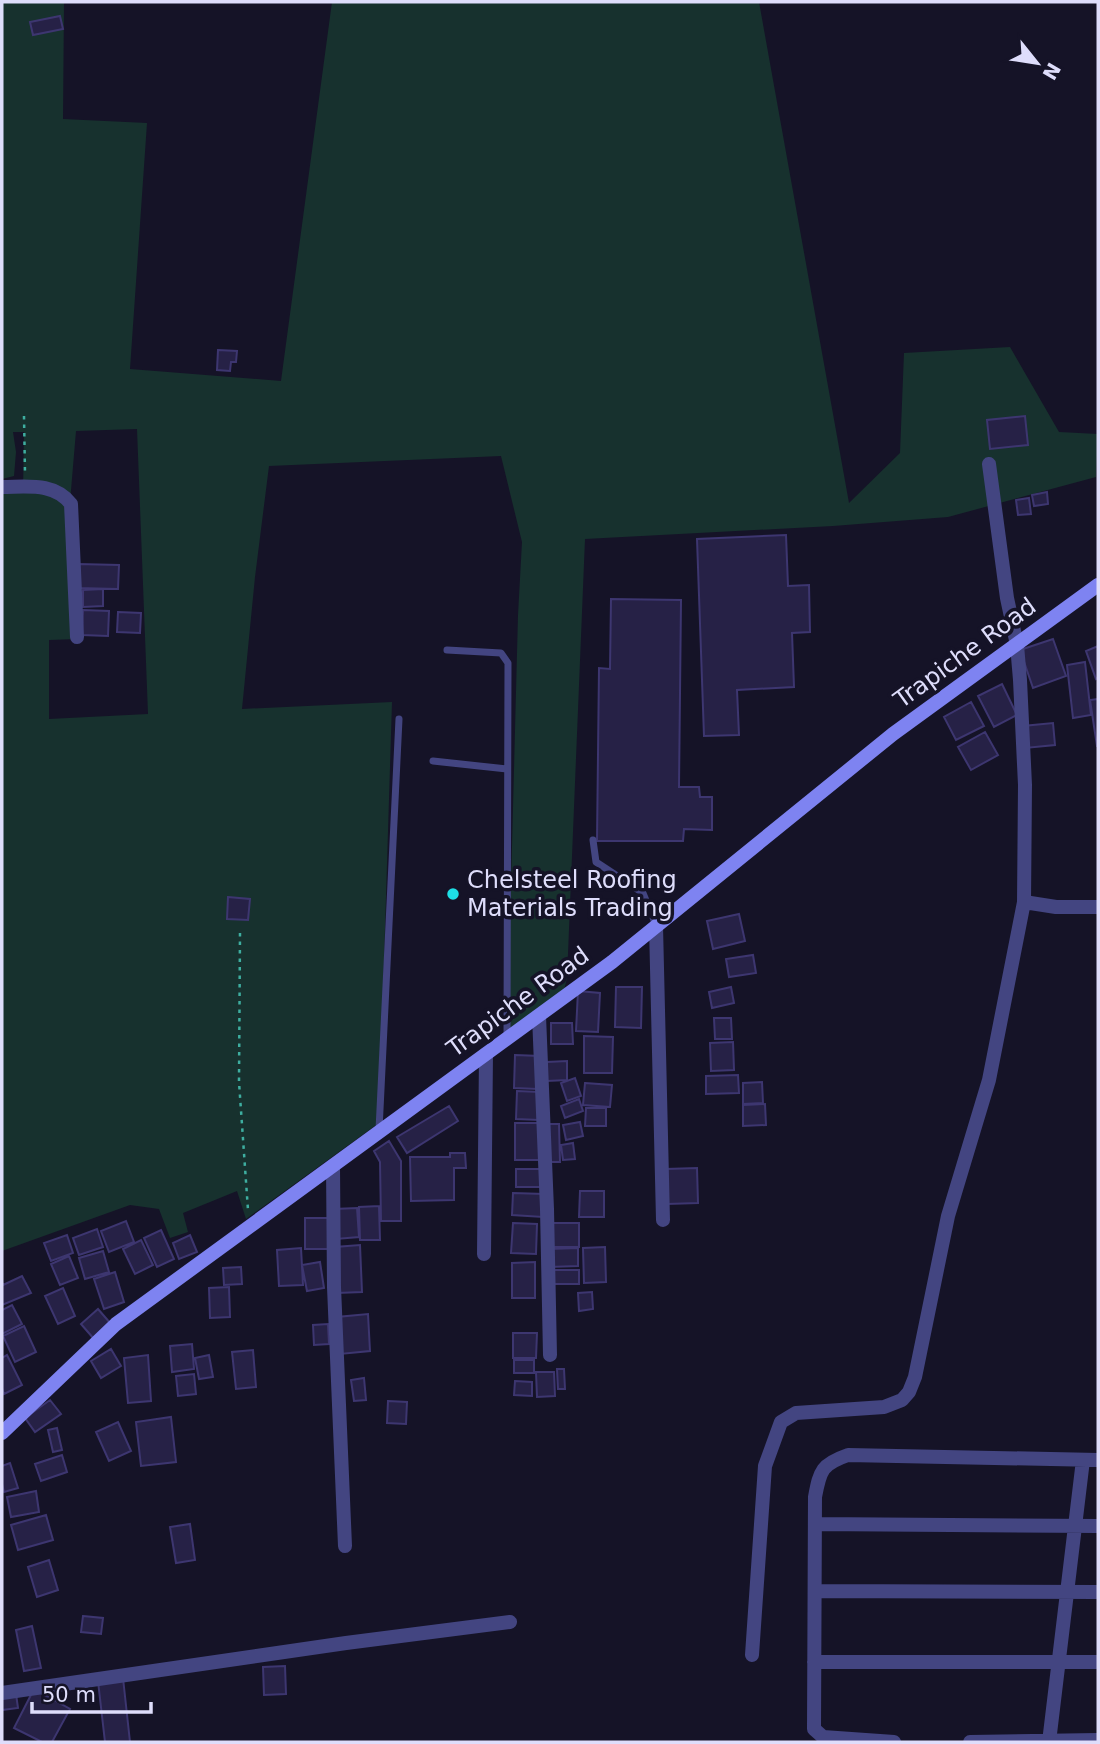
<svg xmlns="http://www.w3.org/2000/svg" width="1100" height="1744" viewBox="0 0 1100 1744" font-family="'DejaVu Sans',sans-serif">
	<style>
		.green { fill: #17312e; fill-rule: evenodd }
		.building { fill: #262146; stroke: #3d3670; stroke-width: 2 }
		.lines { fill: none; stroke-linecap: round; stroke-linejoin: round }
		.path { stroke: #3eaea0; stroke-width: 2.5; stroke-dasharray: 3.5 5; stroke-linecap: butt }
		.lane { stroke: #434581; stroke-width: 7 }
		.street { stroke: #434581; stroke-width: 14 }
		.secondary { stroke: #7e83f1; stroke-width: 14 }
		.poi-dot { fill: #1edfe6; stroke: #151327; stroke-width: 2.5 }
		.labels { text-anchor: middle; dominant-baseline: central; stroke-width: 7; stroke-linejoin: round; paint-order: stroke }
		.street-label { font-size: 24px; fill: #deddfb; stroke: #151327 }
		.poi-label { font-size: 24px; fill: #deddfb; stroke: #151327; text-anchor: start }
	</style>
	<rect width="100%" height="100%" fill="#151327"/>
	<!-- green -->
	<path class="green" d="M2 2H64L63 119 147 123 130 369 281 381 332 2H759L849 503 900 453 904 353 1010 347 1059 432 1098 434 1096 477 948 517 833 526 585 539 567 978 562 999 507 1039 518 615 522 542 501 456 269 466 255 577 242 709 392 702 379 1123 246 1219 237 1191 183 1213 188 1232 170 1238 159 1209 130 1205 2 1251V491H23L24 432H13L16 452 14 476 2 479ZM137 429 148 714 49 719V640L76 639 70 502 76 431Z"/>
	<!-- building -->
	<path class="building" d="M60 16 63 29 33 35 30 22Z
		M218 350 237 351 236 362H231L230 371 217 370Z
		M1025 416 1028 445 990 449 987 420Z
		M1047 492 1048 504 1034 506 1032 495Z
		M1029 498 1031 514 1018 515 1016 500Z
		M786 535 788 586 809 585 810 632 792 633 794 687 737 690 739 735 704 736 697 539Z
		M78 564 119 565 118 589 77 588Z
		M103 589V606L83 607V590Z
		M611 599 681 600 679 787H699L700 797H712V830L684 829 683 841H597L599 668 610 669Z
		M83 610 109 611 108 636 82 635Z
		M118 612 141 613 140 633 117 632Z
		M1053 639 1066 676 1033 688 1020 650Z
		M1098 646V678L1096 679 1086 651Z
		M1085 662 1091 715 1073 718 1067 665Z
		M1002 684 1017 715 994 727 978 696Z
		M1098 699V746H1097L1090 700Z
		M971 702 984 726 956 740 944 717Z
		M1053 723 1055 745 1025 748 1023 726Z
		M985 732 998 755 971 770 958 747Z
		M228 897 250 899 248 920 227 919Z
		M739 914 745 941 713 949 707 921Z
		M753 955 756 973 729 977 726 959Z
		M616 987H642L641 1028 615 1027Z
		M731 987 734 1003 712 1008 709 992Z
		M578 991 600 993 598 1032 576 1031Z
		M714 1018H731L732 1039H715Z
		M551 1023H572L573 1044H551Z
		M584 1036 613 1037 612 1073H584Z
		M733 1042 734 1070 711 1071 710 1043Z
		M515 1055 540 1056 538 1089 514 1088Z
		M567 1061V1080L547 1081V1062Z
		M738 1075 739 1093 706 1094V1076Z
		M575 1078 581 1096 567 1101 561 1083Z
		M762 1082 763 1103 743 1104V1083Z
		M585 1083 612 1085 610 1107 583 1105Z
		M517 1091 540 1092 539 1120 516 1119Z
		M579 1099 583 1111 565 1118 561 1106Z
		M765 1104 766 1125 743 1126V1105Z
		M449 1106 458 1121 407 1153 397 1137Z
		M586 1108H606V1126H585Z
		M580 1122 583 1136 566 1140 563 1125Z
		M515 1123H541V1160H515Z
		M544 1124H559L560 1162H546Z
		M389 1141 401 1161V1221H381L380 1162 374 1151Z
		M573 1143 575 1159 563 1160 561 1145Z
		M450 1153H465L466 1168H454V1200L411 1201 410 1157H450Z
		M697 1168 698 1203 667 1204 666 1169Z
		M516 1169H542V1187H516Z
		M580 1191H604V1217H579Z
		M513 1193 544 1194 543 1217 512 1215Z
		M379 1206 380 1240H360L359 1207Z
		M357 1208 359 1237 336 1239 334 1209Z
		M305 1218H328V1249H305Z
		M126 1221 134 1242 109 1252 101 1231Z
		M513 1223 537 1224 536 1254 511 1253Z
		M548 1223H579V1247H548Z
		M97 1229 103 1247 79 1255 73 1238Z
		M161 1230 174 1259 157 1267 144 1238Z
		M67 1235 73 1253 51 1261 44 1243Z
		M190 1235 197 1252 179 1259 173 1243Z
		M141 1240 153 1265 135 1274 123 1249Z
		M360 1245 362 1292 337 1293 335 1247Z
		M605 1247 606 1282 584 1283 583 1248Z
		M301 1248 303 1285 279 1286 277 1250Z
		M578 1248V1266L549 1267V1249Z
		M103 1251 109 1272 85 1279 79 1258Z
		M69 1256 78 1278 60 1285 51 1264Z
		M320 1262 324 1288 307 1291 302 1265Z
		M535 1262V1298H512V1263Z
		M241 1267 242 1284 224 1285 223 1268Z
		M550 1270H579V1284H550Z
		M115 1272 124 1302 104 1309 94 1279Z
		M22 1276 31 1293 2 1305V1282L3 1285Z
		M229 1287 230 1317 210 1318 209 1288Z
		M63 1288 75 1316 58 1324 45 1296Z
		M592 1292 593 1309 579 1311 578 1293Z
		M12 1305 22 1324 2 1334V1310Z
		M98 1309 111 1324 94 1339 81 1324Z
		M368 1314 370 1351 340 1354 337 1317Z
		M328 1324 329 1344 314 1345 313 1325Z
		M24 1326 36 1352 15 1362 3 1336Z
		M513 1333H537L536 1358H513Z
		M192 1344 194 1369 172 1372 170 1346Z
		M111 1349 121 1366 101 1378 91 1361Z
		M253 1350 256 1387 236 1389 232 1352Z
		M7 1355 22 1385 4 1394 2 1388V1358Z
		M148 1355 151 1401 128 1403 124 1358Z
		M209 1355 213 1377 199 1379 195 1358Z
		M514 1360H534V1373H514Z
		M557 1369H564L565 1389H558Z
		M536 1372H554L555 1396 537 1397Z
		M194 1374 196 1394 178 1396 176 1376Z
		M364 1378 366 1400 354 1401 351 1380Z
		M515 1381 532 1382V1396L514 1395Z
		M50 1400 61 1414 35 1432 25 1418Z
		M388 1401 407 1402 406 1424 387 1423Z
		M171 1417 176 1462 141 1466 136 1422Z
		M118 1422 131 1451 109 1461 96 1432Z
		M57 1428 62 1450 53 1452 48 1430Z
		M62 1455 67 1472 41 1481 35 1464Z
		M10 1463 18 1488 4 1492 2 1484V1466Z
		M36 1491 39 1512 11 1517 7 1497Z
		M46 1515 53 1540 18 1550 11 1525Z
		M190 1524 195 1560 176 1563 170 1527Z
		M49 1560 58 1590 37 1597 28 1567Z
		M83 1616 103 1618 101 1634 81 1632Z
		M32 1626 41 1668 24 1671 16 1630Z
		M285 1666 286 1694 264 1695 263 1667Z
		M123 1678 130 1742H105L98 1681Z
		M34 1689 70 1709 52 1742H42L14 1728Z
		M16 1694 18 1708 2 1710V1696Z"/>
	<g class="lines">
		<!-- path -->
		<path class="path" d="M24 416 25 473
			M240 933 239 1082 248 1210"/>
		<!-- lane -->
		<path class="lane" d="M447 650 501 653 508 663 507 1038
			M433 761 507 769
			M593 840 596 862 643 893 656 925
			M379 1130 399 719"/>
		<!-- street -->
		<path class="street" d="M2 487C27 487 54 482 71 504L77 637
			M1024 902 1056 907H1098
			M656 926 663 1220
			M539 1016 547 1209 550 1355
			M333 1166 334 1287 345 1546
			M484 1254 486 1054
			M815 1524 1098 1526
			M815 1591 1098 1592
			M752 1655 765 1466 781 1422 796 1413 884 1407 902 1400 909 1392 915 1377 948 1216 989 1080 1024 902 1025 785 1020 680 1017 645 1007 598 989 464
			M814 1662H1098
			M2 1693 346 1643 510 1622
			M894 1742 823 1737 814 1729 815 1497C820 1470 822 1464 848 1455L1098 1460
			M970 1742 1098 1740
			M1049 1742 1083 1460"/>
		<!-- secondary -->
		<path class="secondary" d="M2 1433 116 1324 612 962 893 734 1098 585"/>
	</g>
	<!-- markers -->
	<circle class="poi-dot" cx="453" cy="894" r="7"/>
	<g class="labels">
		<!-- street labels -->
		<g class="street-label">
			<text transform="translate(965 653) rotate(-36)">Trapiche Road</text>
			<text transform="translate(518 1002) rotate(-36)">Trapiche Road</text>
		</g>
		<!-- poi labels -->
		<g class="poi-label">
			<text x="467" y="880">Chelsteel Roofing<tspan x="467" dy="28">Materials Trading</tspan></text>
		</g>
	</g>
	<!-- border -->
	<rect width="1100" height="1744" fill="none" stroke="#deddfb" stroke-width="7"/>
	<!-- north arrow -->
	<g transform="translate(1037 63) rotate(120)" stroke="#151327" stroke-width="5" paint-order="stroke">
	<path d="M0-5L12 26L0 18L-12 26Z" fill="#deddfb"/>
	<text y="-10" font-size="19" font-weight="bold" text-anchor="middle" fill="#deddfb">N</text>
	</g>
	<!-- scale -->
	<path d="M32 1702v10h119v-10" fill="none" stroke="#deddfb" stroke-width="3.5"/>
	<text x="42" y="1702" font-size="21" fill="#deddfb" stroke="#151327" stroke-width="5" paint-order="stroke">50 m</text>
</svg>
